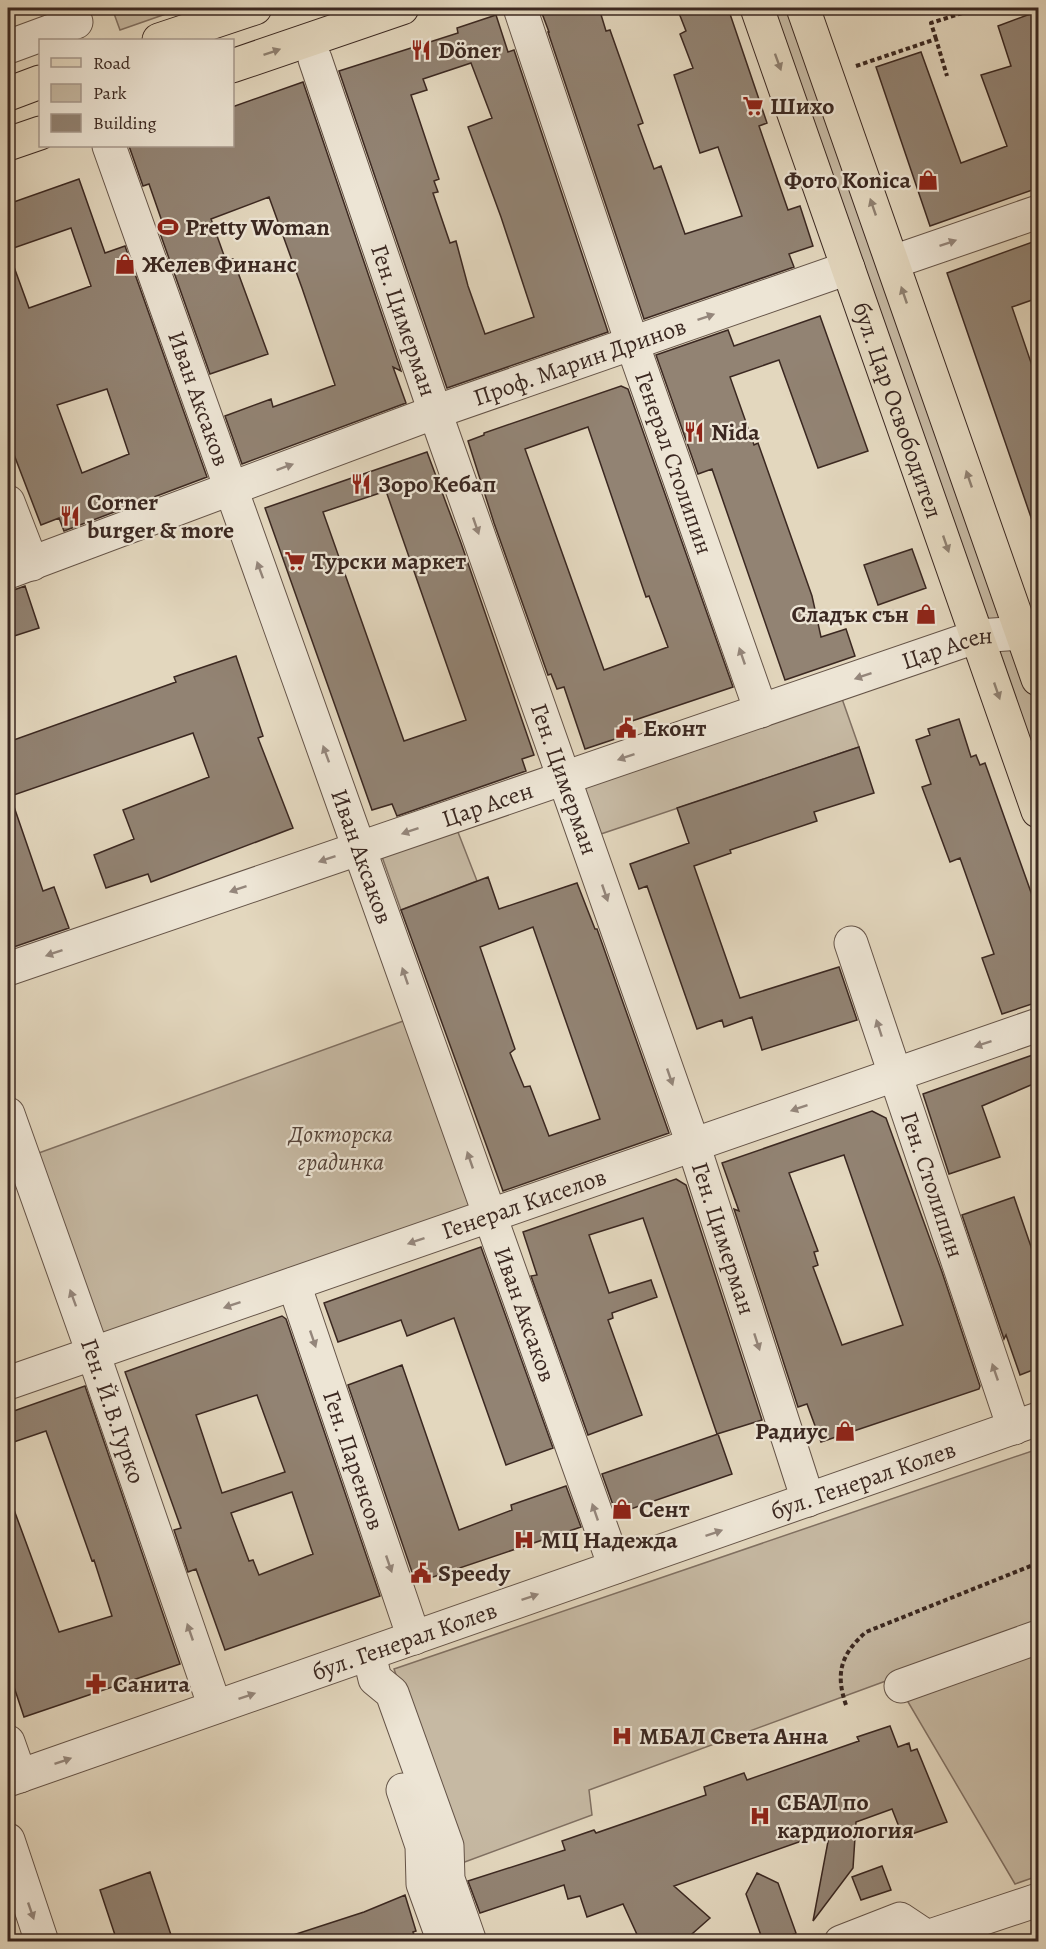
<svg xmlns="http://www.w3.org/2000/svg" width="1046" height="1949" viewBox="0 0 1046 1949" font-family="Alegreya,serif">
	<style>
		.green { fill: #c6b9a3; stroke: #807062; stroke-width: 1.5 }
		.building { fill: #928373; stroke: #3b2821; stroke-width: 1.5; fill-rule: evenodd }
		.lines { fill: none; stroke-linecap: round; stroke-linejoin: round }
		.minor-casing { stroke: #655448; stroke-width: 35 }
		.major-casing { stroke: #3b2821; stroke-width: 35 }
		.path { stroke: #3b2821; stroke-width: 4; stroke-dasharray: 4.5 3; stroke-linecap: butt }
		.minor { stroke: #ede5d5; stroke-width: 33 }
		.major { stroke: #e3d7be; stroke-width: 33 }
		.oneway { fill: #8f8070 }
		.oneway2 { fill: #94867b }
		.labels { text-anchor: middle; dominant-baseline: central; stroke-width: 4.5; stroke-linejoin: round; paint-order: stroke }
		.poi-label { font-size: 24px; font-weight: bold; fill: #3b2821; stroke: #ede5d5; text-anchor: start }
		.street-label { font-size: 24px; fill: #3b2821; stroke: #ede5d5 }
		.park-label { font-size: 24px; font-style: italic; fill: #57453b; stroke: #ede5d5 }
	</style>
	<rect width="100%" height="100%" fill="#e3d7be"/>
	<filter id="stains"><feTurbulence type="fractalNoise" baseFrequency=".00333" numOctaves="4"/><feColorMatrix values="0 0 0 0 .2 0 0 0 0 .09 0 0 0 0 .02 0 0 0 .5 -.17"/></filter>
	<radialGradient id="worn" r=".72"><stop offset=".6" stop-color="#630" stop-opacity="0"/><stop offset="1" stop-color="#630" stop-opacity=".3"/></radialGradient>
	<!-- green -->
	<path class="green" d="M112 8H183L120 30Z
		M756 8H804L1038 679V811Z
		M840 693 859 747 598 835 581 782Z
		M456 827 477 881 401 910 381 854Z
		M406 1020 473 1209 100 1334 36 1154Z
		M1038 1449V1876L1015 1884 894 1678 589 1790 592 1815 462 1863 394 1669Z"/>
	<!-- building -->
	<path class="building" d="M540 8H599L606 31 610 30 643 123 638 125 654 169 661 166 685 234 742 216 718 147 700 153 674 75 693 68 680 34 686 31 677 8H728L767 123 759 126 788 210 800 206 813 246 789 254 794 267 644 319 548 32H549Z
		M1033 13 1038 30V188L930 226 876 67 921 52 961 163 1007 146 981 75 1011 66 998 26Z
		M496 15 508 52 514 50 608 332 447 388 339 71 458 33 457 28ZM471 63 492 118 468 127 501 217 534 317 485 334 468 286 456 241 450 243 433 193 438 192 434 181 439 179 411 95 427 90 423 79Z
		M303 82 401 371 393 367 406 403 242 464 225 416 271 399 273 407 335 385 302 288 269 197 211 219 226 261 233 259 268 354 210 374 160 233 165 230 149 184 143 186 129 146H232V107Z
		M79 179 105 253 125 246 207 477 64 531 59 518 41 525 8 439V256H10L29 308 91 286 71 228 8 250V204ZM107 389 129 454 82 473 57 405Z
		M1038 240V298L1012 307 1038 383V528L1035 529 947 273Z
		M820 316 868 451 818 468 779 360 730 377 754 445 758 443 812 596 821 637 846 629 855 656 785 680 712 469 698 474 656 355 728 330 734 346Z
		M621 386 628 389 733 687 629 722 633 733 585 749 564 687 557 689 551 674 548 675 494 523 468 441 484 435V433ZM588 427 646 597 649 596 668 647 604 670 525 449Z
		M427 452 461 543 534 755 522 759 526 771 397 816 392 804 372 810 265 508ZM386 491 466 720 404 741 323 512Z
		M912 549 926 588 878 605 864 565Z
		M25 586 39 628 8 638V592Z
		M236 656 263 736 258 738 293 828 151 882 148 874 106 888 94 855 134 839 123 810 209 777 193 733 8 797V742L176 682 174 677Z
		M959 719 971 757 976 755 980 765 985 763 1038 912V1002L1002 1014 982 958 994 954 960 858 950 862 922 787 931 784 916 740 930 735 928 729Z
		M859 747 874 793 814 812 817 821 730 850 731 853 694 866 740 998 839 967 857 1020 762 1050 752 1017 724 1027 722 1020 697 1029 647 886 639 889 630 864 689 843 677 808Z
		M11 798 43 891 54 887 69 928 8 949V799Z
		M488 877 499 909 577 883 595 929H597L669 1133 503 1191 401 910ZM533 927 600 1119 549 1136 530 1086 524 1087 510 1053 515 1049 480 947Z
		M1038 1053V1082L982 1106 1000 1157 949 1174 923 1094Z
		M872 1111 886 1118 942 1272 980 1386 979 1389 821 1442 807 1404 798 1407 734 1209 739 1211 722 1163ZM844 1155 903 1325 842 1345 813 1267 818 1265 814 1252 818 1251 789 1173Z
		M676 1179 686 1185 762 1420 717 1434 643 1218 589 1235 609 1293 651 1280 657 1297 612 1313 613 1318 608 1320 642 1415 588 1435 531 1276 537 1275 523 1232Z
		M1014 1197 1038 1267V1368L1020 1375 1006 1335 1004 1339 962 1215Z
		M481 1247 553 1448 506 1465 454 1318 407 1336 401 1320 338 1342 324 1303Z
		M282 1316 286 1319 380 1596 225 1650 196 1569 188 1572 174 1530 181 1528 125 1372ZM257 1395 285 1472 222 1493 196 1415ZM292 1492 313 1554 259 1575 253 1560 249 1561 231 1513Z
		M402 1365 459 1530 512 1510 511 1505 566 1486 581 1527 430 1578 412 1572 348 1385Z
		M85 1386 180 1664 24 1717 8 1669V1499H10L59 1632 112 1616 94 1560 92 1561 46 1431 8 1444V1413Z
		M718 1434 732 1474 625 1511 613 1505 602 1474Z
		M890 1726 898 1747 909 1743 911 1751 917 1749 947 1822 903 1837 892 1809 856 1822 853 1868 813 1921 830 1831 674 1886 710 1918 684 1941H640L623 1904 587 1917 580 1896 568 1899 564 1885 480 1913 468 1881 565 1850 562 1841 594 1830 596 1833 706 1795 704 1787 744 1773 747 1780 859 1741 857 1737Z
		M882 1866 891 1890 861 1900 852 1877Z
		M150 1872 173 1941H117L100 1890Z
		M757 1873 778 1883 796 1933 781 1940 763 1941 746 1894Z
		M405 1895 416 1931 413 1932 416 1941H288L287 1937 364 1912Z"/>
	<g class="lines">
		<!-- minor casing -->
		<g class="minor-casing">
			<g id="minor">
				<path id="s1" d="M520 8 632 343 761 711"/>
				<path d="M8 47 76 22"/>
				<path id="s2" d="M315 59 435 412 693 1144 808 1500"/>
				<path id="s3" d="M109 146 615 1567"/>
				<path d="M893 262 1038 212"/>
				<path d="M8 502 32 564"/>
				<path id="s4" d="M8 572 435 412 848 268"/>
				<path id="s5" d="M851 943 1014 1428"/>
				<path id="s6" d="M8 969 978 636 1023 633 1038 628"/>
				<path id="s7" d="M8 1114 93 1353 215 1707"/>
				<path id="s8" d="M294 1284 414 1638"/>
				<path id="s9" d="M8 1383 1038 1025"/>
				<path d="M369 1654 375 1679 392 1693 447 1846 448 1879 470 1942"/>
				<path d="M901 1686 1038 1637"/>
				<path d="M8 1742 20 1776"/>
				<path id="s10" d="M8 1780 1038 1419"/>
				<path d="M403 1790 422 1846 423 1884 444 1942"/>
				<path d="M8 1840 42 1942"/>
				<path d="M841 1942 900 1919 927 1937 1038 1900"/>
			</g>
		</g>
		<!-- major casing -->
		<g class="major-casing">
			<g id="major">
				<path id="s11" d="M757 8 1038 811"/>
				<path d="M803 8 1038 679"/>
				<path d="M159 40 255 8"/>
				<path d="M232 66 402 8"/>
				<path d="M8 94 40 82"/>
				<path d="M8 144 40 133"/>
			</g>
		</g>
		<!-- path -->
		<path class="path" d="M936 39 931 23 978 8
			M856 66 936 39 947 76
			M846 1705C835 1673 841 1654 866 1632L1038 1563"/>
		<!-- minor -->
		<use href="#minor" class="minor"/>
		<!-- major -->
		<use href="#major" class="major"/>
	</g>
	<!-- one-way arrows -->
	<defs><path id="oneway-solid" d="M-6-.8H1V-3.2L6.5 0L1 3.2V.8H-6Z" transform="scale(1.5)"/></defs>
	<g class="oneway">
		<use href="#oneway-solid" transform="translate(272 52) rotate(-19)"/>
		<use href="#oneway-solid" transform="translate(778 62) rotate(70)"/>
		<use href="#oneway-solid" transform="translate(873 207) rotate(-109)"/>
		<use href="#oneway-solid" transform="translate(904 295) rotate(-109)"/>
		<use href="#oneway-solid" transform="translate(969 479) rotate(-109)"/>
		<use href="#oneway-solid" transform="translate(946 544) rotate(71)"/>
		<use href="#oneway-solid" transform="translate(997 691) rotate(71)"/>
	</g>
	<g class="oneway2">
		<use href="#oneway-solid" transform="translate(948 243) rotate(-19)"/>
		<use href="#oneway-solid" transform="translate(706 317) rotate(-19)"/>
		<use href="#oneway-solid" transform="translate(285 467) rotate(-20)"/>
		<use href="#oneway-solid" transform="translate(476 526) rotate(71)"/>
		<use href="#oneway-solid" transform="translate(260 570) rotate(-110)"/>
		<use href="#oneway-solid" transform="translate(742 656) rotate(-109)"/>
		<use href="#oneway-solid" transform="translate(863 676) rotate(161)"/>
		<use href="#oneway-solid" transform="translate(326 754) rotate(-110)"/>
		<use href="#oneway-solid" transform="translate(626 757) rotate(161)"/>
		<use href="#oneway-solid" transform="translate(410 831) rotate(161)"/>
		<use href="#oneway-solid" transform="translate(327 859) rotate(161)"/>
		<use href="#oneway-solid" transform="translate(238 889) rotate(161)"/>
		<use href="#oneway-solid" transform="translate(605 893) rotate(71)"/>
		<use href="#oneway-solid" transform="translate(54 953) rotate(161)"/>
		<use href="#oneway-solid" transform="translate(405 976) rotate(-109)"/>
		<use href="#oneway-solid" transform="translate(879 1028) rotate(-108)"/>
		<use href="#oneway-solid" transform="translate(983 1044) rotate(161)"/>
		<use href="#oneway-solid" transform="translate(670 1077) rotate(71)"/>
		<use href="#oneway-solid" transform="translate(799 1108) rotate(161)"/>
		<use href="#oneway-solid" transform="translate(470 1160) rotate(-109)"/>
		<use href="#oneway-solid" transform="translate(416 1241) rotate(161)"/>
		<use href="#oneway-solid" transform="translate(73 1298) rotate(-110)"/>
		<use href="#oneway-solid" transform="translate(232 1305) rotate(161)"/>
		<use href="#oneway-solid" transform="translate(313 1339) rotate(71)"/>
		<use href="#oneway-solid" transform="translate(757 1342) rotate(72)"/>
		<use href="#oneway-solid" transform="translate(995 1372) rotate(-109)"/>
		<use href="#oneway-solid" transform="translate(595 1512) rotate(-109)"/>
		<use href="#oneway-solid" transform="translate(714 1533) rotate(-19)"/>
		<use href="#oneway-solid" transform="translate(389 1564) rotate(71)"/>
		<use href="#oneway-solid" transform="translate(530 1597) rotate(-19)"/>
		<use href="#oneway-solid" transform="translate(190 1632) rotate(-109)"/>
		<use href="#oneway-solid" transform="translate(247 1696) rotate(-19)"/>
		<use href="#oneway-solid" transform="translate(63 1761) rotate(-19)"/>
		<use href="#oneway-solid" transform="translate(31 1911) rotate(71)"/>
	</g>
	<!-- icons -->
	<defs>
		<g id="restaurant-bare" transform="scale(1.62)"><path d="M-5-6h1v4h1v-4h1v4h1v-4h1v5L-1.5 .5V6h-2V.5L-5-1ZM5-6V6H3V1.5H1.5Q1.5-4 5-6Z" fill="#8f2418" stroke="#ede5d5" stroke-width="2.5" paint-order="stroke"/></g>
		<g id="supermarket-bare" transform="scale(1.62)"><path d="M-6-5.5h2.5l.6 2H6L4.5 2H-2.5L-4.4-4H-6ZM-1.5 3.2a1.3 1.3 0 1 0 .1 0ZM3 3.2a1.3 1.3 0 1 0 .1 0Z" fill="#8f2418" stroke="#ede5d5" stroke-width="2.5" paint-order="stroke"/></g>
		<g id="shop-bare" transform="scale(1.62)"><path d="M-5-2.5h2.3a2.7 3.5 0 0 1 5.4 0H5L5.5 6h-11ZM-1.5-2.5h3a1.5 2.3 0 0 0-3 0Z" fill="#8f2418" stroke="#ede5d5" stroke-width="2.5" paint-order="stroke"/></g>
		<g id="stadium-bare" transform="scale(1.62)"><path d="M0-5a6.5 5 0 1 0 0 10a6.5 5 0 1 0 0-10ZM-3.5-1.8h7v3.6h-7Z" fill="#8f2418" stroke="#ede5d5" stroke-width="2.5" paint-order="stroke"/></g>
		<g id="civic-bare" transform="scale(1.62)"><path d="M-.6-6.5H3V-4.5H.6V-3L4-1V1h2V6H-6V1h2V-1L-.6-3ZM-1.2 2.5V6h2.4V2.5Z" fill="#8f2418" stroke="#ede5d5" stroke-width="2.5" paint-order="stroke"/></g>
		<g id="hospital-bare" transform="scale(1.62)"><path d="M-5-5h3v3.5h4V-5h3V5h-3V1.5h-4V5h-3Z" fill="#8f2418" stroke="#ede5d5" stroke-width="2.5" paint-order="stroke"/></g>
		<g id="pharmacy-bare" transform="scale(1.62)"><path d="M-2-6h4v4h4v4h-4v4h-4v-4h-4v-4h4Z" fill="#8f2418" stroke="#ede5d5" stroke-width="2.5" paint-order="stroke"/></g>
	</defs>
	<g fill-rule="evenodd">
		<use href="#restaurant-bare" x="421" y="50"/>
		<use href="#supermarket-bare" x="753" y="106"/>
		<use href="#shop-bare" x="928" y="180"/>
		<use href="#stadium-bare" x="168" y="227"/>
		<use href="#shop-bare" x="125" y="264"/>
		<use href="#restaurant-bare" x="694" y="432"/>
		<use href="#restaurant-bare" x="361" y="484"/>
		<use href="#restaurant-bare" x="70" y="516"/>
		<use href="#supermarket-bare" x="295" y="561"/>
		<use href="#shop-bare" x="926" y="614"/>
		<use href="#civic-bare" x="626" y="728"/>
		<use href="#shop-bare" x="845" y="1431"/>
		<use href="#shop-bare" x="622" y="1509"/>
		<use href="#hospital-bare" x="524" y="1540"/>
		<use href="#civic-bare" x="421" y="1573"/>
		<use href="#pharmacy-bare" x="96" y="1684"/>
		<use href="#hospital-bare" x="622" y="1736"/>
		<use href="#hospital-bare" x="760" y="1816"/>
	</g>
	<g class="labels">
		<!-- poi labels -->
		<g class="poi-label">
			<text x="438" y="50">Döner</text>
			<text x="770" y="106">Шихо</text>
			<text x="911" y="180" text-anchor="end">Фото Konica</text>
			<text x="185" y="227">Pretty Woman</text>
			<text x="142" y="264">Желев Финанс</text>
			<text x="711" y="432">Nida</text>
			<text x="378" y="484">Зоро Кебап</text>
			<text x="87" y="502">Corner<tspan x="87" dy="28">burger &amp; more</tspan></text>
			<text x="312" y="561">Турски маркет</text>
			<text x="909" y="614" text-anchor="end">Сладък сън</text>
			<text x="643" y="728">Еконт</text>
			<text x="828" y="1431" text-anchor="end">Радиус</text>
			<text x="639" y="1509">Сент</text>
			<text x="541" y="1540">МЦ Надежда</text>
			<text x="438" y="1573">Speedy</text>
			<text x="113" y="1684">Санита</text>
			<text x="639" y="1736">МБАЛ Света Анна</text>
			<text x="777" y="1802">СБАЛ по<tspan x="777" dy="28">кардиология</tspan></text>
		</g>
		<!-- street labels -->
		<g class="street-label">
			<text stroke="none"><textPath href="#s2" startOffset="276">Ген. Цимерман</textPath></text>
			<text stroke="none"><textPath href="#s4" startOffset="609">Проф. Марин Дринов</textPath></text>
			<text stroke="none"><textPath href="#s3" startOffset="268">Иван Аксаков</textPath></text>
			<text stroke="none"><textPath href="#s11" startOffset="426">бул. Цар Освободител</textPath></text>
			<text stroke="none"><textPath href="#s1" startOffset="480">Генерал Столипин</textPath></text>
			<text stroke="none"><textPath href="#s6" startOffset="993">Цар Асен</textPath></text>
			<text stroke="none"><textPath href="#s2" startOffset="762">Ген. Цимерман</textPath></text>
			<text stroke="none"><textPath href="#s6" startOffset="507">Цар Асен</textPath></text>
			<text stroke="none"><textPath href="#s3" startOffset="754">Иван Аксаков</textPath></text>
			<text stroke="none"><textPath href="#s5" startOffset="255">Ген. Столипин</textPath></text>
			<text stroke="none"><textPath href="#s9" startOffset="546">Генерал Киселов</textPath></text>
			<text stroke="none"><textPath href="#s2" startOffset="1248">Ген. Цимерман</textPath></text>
			<text stroke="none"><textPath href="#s3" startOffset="1240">Иван Аксаков</textPath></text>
			<text stroke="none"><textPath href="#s7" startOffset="315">Ген. Й.В.Гурко</textPath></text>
			<text stroke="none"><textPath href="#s8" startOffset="186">Ген. Паренсов</textPath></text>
			<text stroke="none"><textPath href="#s10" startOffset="906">бул. Генерал Колев</textPath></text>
			<text stroke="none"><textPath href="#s10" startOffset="420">бул. Генерал Колев</textPath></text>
		</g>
		<!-- park labels -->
		<g class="park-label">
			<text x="341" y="1134">Докторска<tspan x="341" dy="28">градинка</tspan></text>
		</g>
	</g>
	<!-- margin -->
	<rect width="1046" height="1949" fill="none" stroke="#e3d7be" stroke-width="30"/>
	<rect x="9" y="9" width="1028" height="1931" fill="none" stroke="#3b2821" stroke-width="3"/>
	<rect x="15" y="15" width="1016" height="1919" fill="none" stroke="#3b2821" stroke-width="1.5"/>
	<!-- legend -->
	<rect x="39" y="39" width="195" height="108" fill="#ede5d5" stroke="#a6998d" stroke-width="1.5"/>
	<rect x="51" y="58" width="30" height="9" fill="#e3d7be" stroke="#a6998d" stroke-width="1.5"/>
	<text x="93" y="69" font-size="18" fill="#3b2821">Road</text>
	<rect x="51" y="84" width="30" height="18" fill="#c6b9a3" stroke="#a6998d" stroke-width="1.5"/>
	<text x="93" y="99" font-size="18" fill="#3b2821">Park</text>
	<rect x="51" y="114" width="30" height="18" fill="#928373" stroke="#a6998d" stroke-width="1.5"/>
	<text x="93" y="129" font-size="18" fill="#3b2821">Building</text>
	<rect width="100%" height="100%" filter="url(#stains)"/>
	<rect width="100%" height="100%" fill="url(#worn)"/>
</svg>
